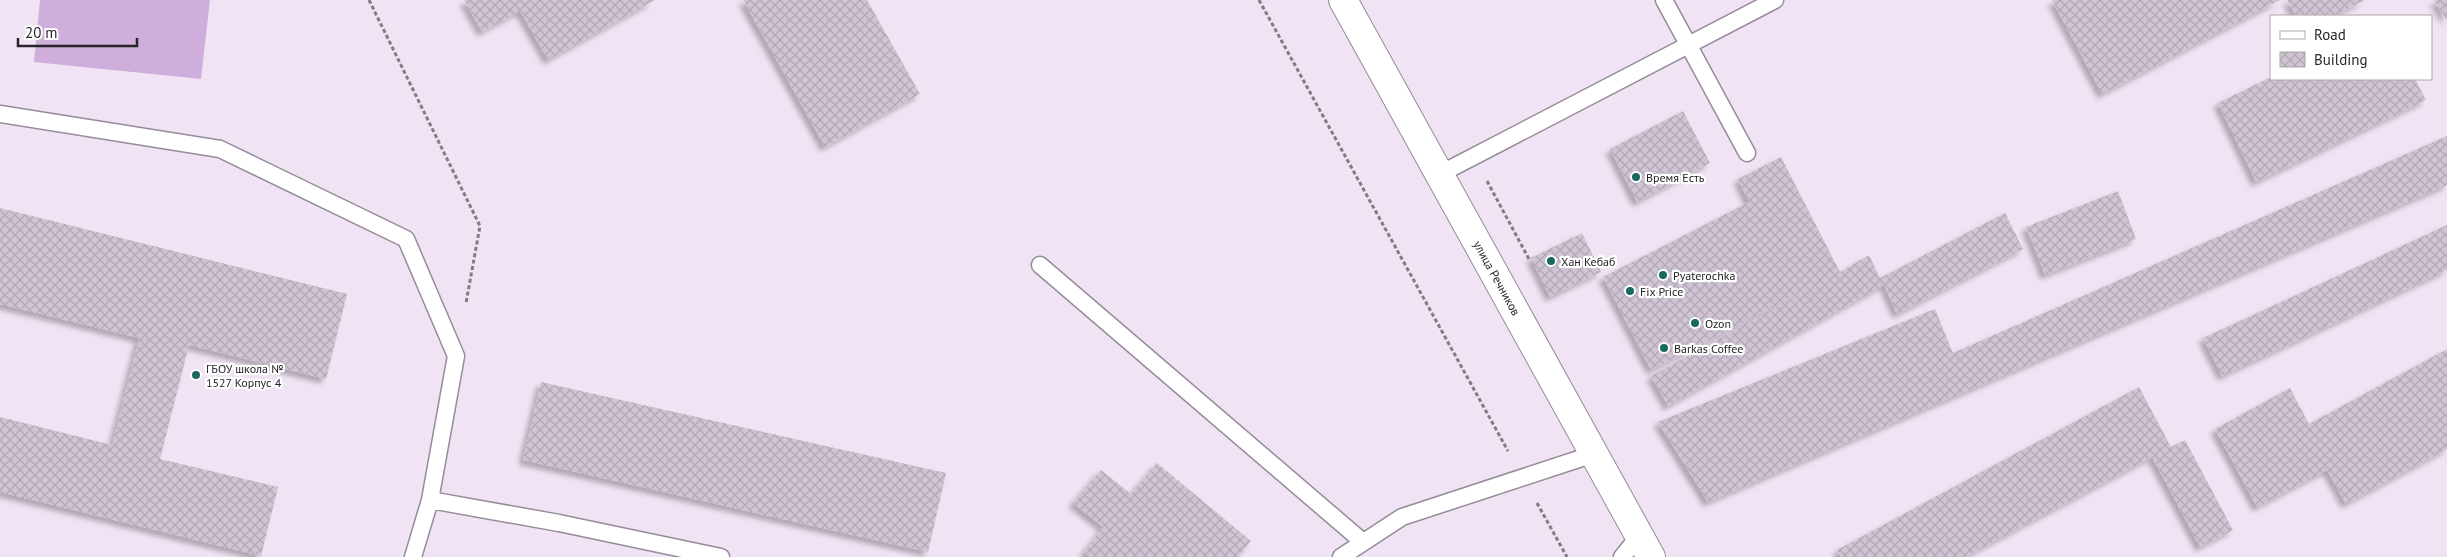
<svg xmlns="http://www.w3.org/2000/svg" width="2447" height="557" viewBox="0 0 2447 557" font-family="'PT Sans',sans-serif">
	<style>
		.pitch { fill: #cfaedb }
		.building { fill: url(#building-cross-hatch); filter: url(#shadow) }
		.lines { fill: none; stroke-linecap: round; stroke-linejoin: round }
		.service-casing { stroke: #968b9a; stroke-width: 19 }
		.tertiary-casing { stroke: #968b9a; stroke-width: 30 }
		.path { stroke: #837b86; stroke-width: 3; stroke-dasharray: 4 2.5; stroke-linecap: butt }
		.service { stroke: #fff; stroke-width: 16 }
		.tertiary { stroke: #fff; stroke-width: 28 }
		.poi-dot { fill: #1a6661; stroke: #fff; stroke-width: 2 }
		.labels { text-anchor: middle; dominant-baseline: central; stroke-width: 4.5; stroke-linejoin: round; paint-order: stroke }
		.poi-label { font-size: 12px; fill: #28242a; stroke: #fff; text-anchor: start }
		.street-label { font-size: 12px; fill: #28242a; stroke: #fff }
	</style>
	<defs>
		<pattern id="building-cross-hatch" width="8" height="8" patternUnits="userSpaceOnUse" patternTransform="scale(1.25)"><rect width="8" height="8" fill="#d0c4d4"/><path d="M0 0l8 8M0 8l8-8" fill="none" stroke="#b3a8b6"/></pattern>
		<filter id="shadow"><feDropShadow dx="-4.5" dy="4.5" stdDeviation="2.5" flood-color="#0004"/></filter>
	</defs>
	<rect width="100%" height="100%" fill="#f0e3f4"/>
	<!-- pitch -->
	<path class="pitch" d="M40 0H210L201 79 34 62Z"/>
	<!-- building -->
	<path class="building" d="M464 0H655L548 60 520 11 482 32Z
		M743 0H867L920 94 825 147Z
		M2052 0H2280L2102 94Z
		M2287 0H2365L2334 16H2296Z
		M2434 0H2447V21Z
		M2271 77 2415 79 2426 100 2256 182 2218 103Z
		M1683 111 1710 163 1637 202 1610 149Z
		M2447 136V185L1708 502 1658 422 1935 309 1953 353Z
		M1781 157 1840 272 1869 255 1880 278 2005 213 2023 249 1897 314 1884 285 1668 406 1651 376 1820 283 1651 370 1603 277 1749 202 1738 179Z
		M2118 191 2136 239 2045 275 2026 227Z
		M0 208 347 294 326 379 189 345 160 459 278 487 261 556 0 492V417L112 445 139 338 0 304Z
		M2447 225V270L2222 376 2203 338Z
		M1582 233 1601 272 1550 297 1531 258Z
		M2447 349V449L2346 504 2327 470 2257 507 2215 429 2290 388 2309 424Z
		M541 382 946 473 928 552 523 460Z
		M2139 387 2171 447 2185 440 2233 530 2200 547 2152 457 1965 557H1841L1837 550Z
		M1157 463 1251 541 1238 557H1090L1084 552 1103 527 1073 503 1101 470 1131 494Z"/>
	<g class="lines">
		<!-- service casing -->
		<g class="service-casing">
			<path id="service" d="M1664 0 1747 153
				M0 114 220 149 406 239 456 356 430 500
				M1440 174 1775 0
				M1040 265 1363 542
				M413 557 430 500 559 523 721 557
				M1341 557 1402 517 1594 454
				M1622 557 1639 536"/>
		</g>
		<!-- tertiary casing -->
		<g class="tertiary-casing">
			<path id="tertiary" d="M1343 0 1651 557"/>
		</g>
		<!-- path -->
		<path class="path" d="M369 0 480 226 466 303
			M1259 0 1508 451
			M1487 181 1529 259
			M1537 503 1567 557"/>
		<!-- service -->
		<use href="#service" class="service"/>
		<!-- tertiary -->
		<use href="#tertiary" class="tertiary"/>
	</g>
	<!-- markers -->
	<g class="poi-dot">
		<circle cx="1636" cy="177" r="5"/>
		<circle cx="1551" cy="261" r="5"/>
		<circle cx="1663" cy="275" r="5"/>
		<circle cx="1630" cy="291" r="5"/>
		<circle cx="1695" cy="323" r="5"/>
		<circle cx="1664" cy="348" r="5"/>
		<circle cx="196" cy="375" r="5"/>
	</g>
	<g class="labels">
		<!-- poi labels -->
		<g class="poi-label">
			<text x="1646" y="177">Время Есть</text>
			<text x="1561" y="261">Хан Кебаб</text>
			<text x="1673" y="275">Pyaterochka</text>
			<text x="1640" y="291">Fix Price</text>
			<text x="1705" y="323">Ozon</text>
			<text x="1674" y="348">Barkas Coffee</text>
			<text x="206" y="368">ГБОУ школа №<tspan x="206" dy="14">1527 Корпус 4</tspan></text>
		</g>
		<!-- street labels -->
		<g class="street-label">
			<text transform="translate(1497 278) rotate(61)">улица Речников</text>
		</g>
	</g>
	<!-- legend -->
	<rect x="2270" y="15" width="162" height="65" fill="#ffffff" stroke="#a9a7aa"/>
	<rect x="2280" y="31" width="25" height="8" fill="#ffffff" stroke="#a9a7aa"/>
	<text x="2314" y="40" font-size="15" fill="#28242a">Road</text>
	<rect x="2280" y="52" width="25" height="15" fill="url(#building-cross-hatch)" stroke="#a9a7aa"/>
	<text x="2314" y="65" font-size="15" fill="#28242a">Building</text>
	<!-- scale -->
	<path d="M18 38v8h119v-8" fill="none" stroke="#28242a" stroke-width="2.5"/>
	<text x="25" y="38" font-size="15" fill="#28242a" stroke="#ffffff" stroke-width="4" paint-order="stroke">20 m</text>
</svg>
